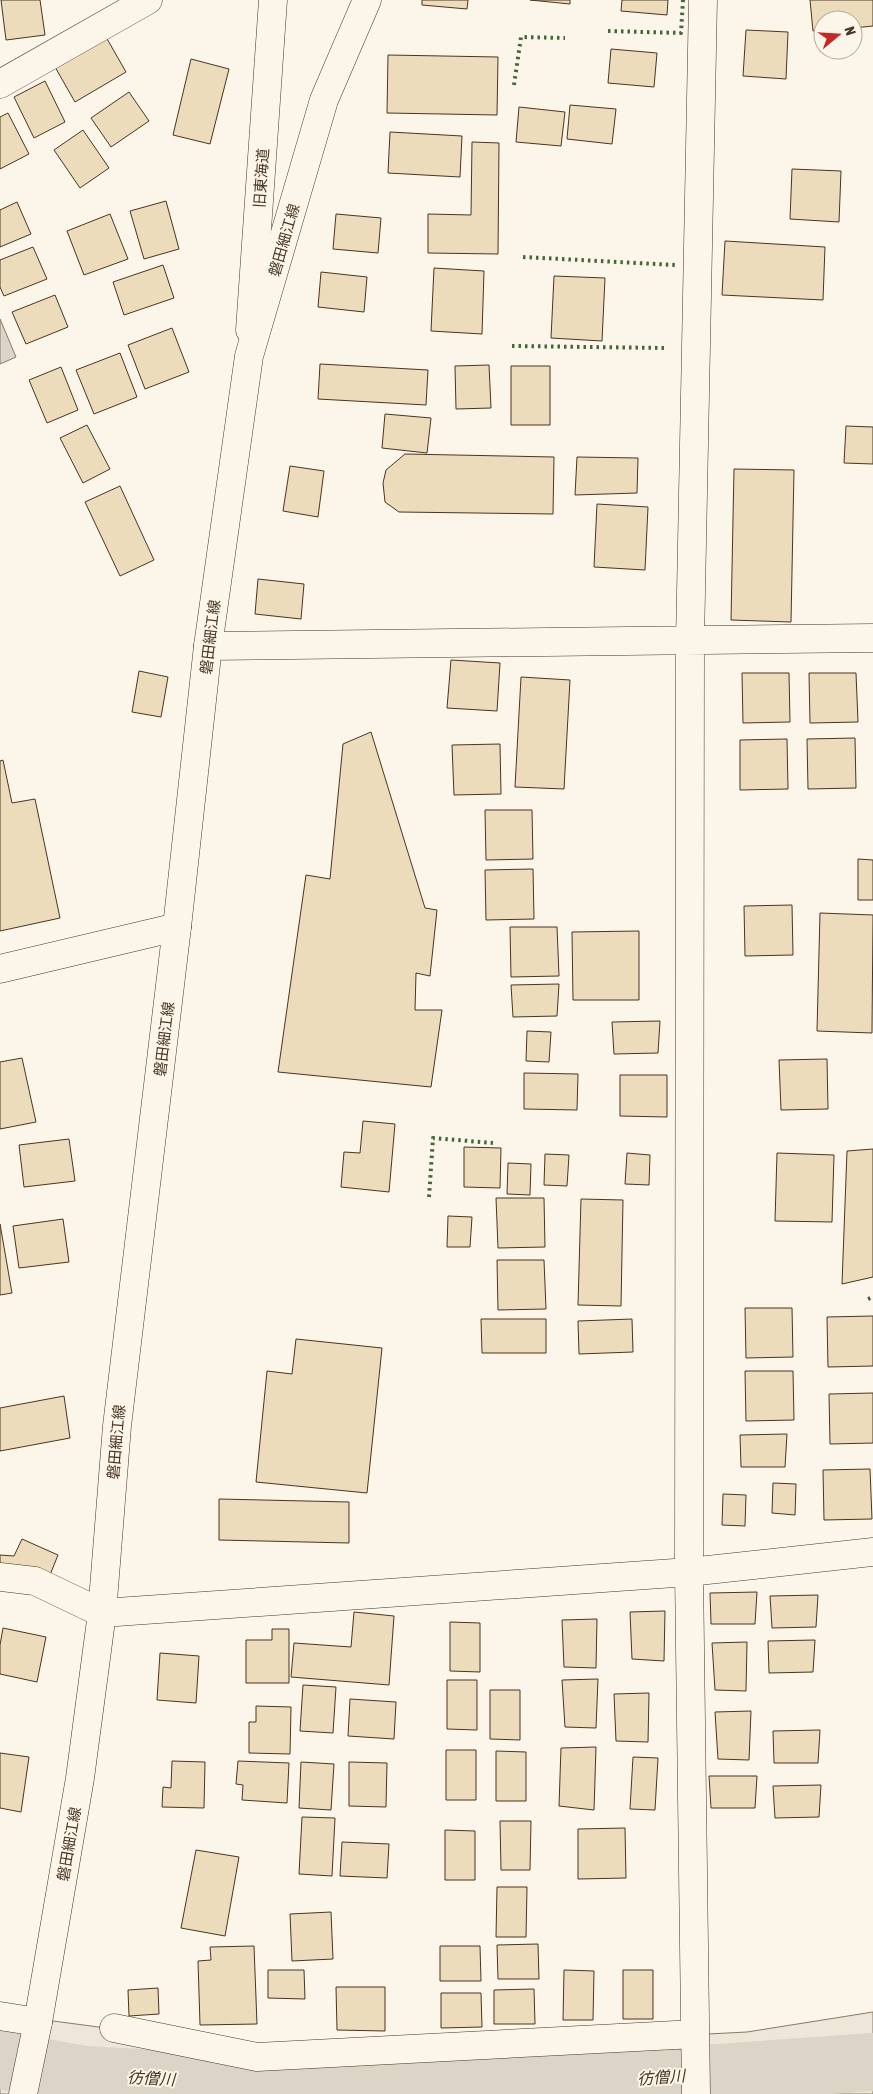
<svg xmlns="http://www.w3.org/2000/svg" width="873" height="2094" viewBox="0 0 873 2094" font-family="'Asap Condensed','Noto Sans JP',sans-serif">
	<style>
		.green { fill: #ede6d9; stroke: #887966 }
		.water { fill: #dcd4c6; stroke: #887966 }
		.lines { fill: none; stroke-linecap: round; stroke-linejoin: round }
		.river { stroke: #dcd4c6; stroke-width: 58 }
		.building { fill: #ecdcbc; stroke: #4a3520 }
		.minor-casing { stroke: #4a3520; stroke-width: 29 }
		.major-casing { stroke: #4a3520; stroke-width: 29 }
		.minor { stroke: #fbf6e9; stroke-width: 28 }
		.major { stroke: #fbf6e9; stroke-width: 28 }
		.hedge { stroke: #436837; stroke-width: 4; stroke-dasharray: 2.5 4; stroke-linecap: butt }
		.labels { text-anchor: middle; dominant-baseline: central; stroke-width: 4; stroke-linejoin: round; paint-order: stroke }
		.street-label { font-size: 15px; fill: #4a3520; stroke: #fbf6e9 }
		.water-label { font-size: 16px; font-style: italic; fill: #4a3520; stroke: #fbf6e9 }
	</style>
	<rect width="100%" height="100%" fill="#fbf6e9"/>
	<!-- green -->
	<path class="green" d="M873 2012V2094H0V2014L129 2031 257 2057 747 2032Z"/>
	<!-- water -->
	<path class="water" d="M0 319 16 357 0 364Z"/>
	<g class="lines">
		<!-- river -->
		<path class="river" d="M0 2060 85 2075 397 2092 590 2082 873 2062"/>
	</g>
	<!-- building -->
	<path class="building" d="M1 0H40L45 35 6 40Z
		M422 0H468L467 9 422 5Z
		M530 0H570V4Z
		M622 0H668L667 15 621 11Z
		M810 0H873V26L853 28V20H823V30L813 31Z
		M746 30 788 32 786 79 743 76Z
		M106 37 126 72 75 102 55 67Z
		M611 49 657 53 654 87 608 83Z
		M388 55 498 57 497 115 387 113Z
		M191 59 229 69 210 144 173 135Z
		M45 81 65 122 34 138 14 97Z
		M129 92 149 121 111 147 91 118Z
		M570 105 616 109 612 144 567 139Z
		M519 107 565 112 561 146 516 142Z
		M8 113 29 154 0 169V117Z
		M83 130 109 168 80 188 54 150Z
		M390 132 462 136 460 177 388 173Z
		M472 142 499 143 498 254 428 253V214L471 215Z
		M792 169 841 171 839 222 790 219Z
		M166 201 179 249 144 259 130 211Z
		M17 202 31 234 0 247V210Z
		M110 214 128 259 84 275 67 231Z
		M336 214 381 218 378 253 333 249Z
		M725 241 825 247 823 300 722 295Z
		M33 247 47 279 4 296 0 287V260Z
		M163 265 174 298 124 315 113 282Z
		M434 268 484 271 482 334 431 331Z
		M321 272 367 277 364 312 318 307Z
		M554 276 605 278 602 341 551 338Z
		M55 295 68 327 26 344 12 312Z
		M172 328 189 372 145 389 128 345Z
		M120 353 137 397 94 414 76 370Z
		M320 364 428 370 426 405 318 399Z
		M489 365 491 408 456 409 455 366Z
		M511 366H550V425H511Z
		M61 367 78 410 47 423 29 380Z
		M385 414 431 418 427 453 382 448Z
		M87 425 110 469 83 483 60 438Z
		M846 426 873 427V464L844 463Z
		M405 454 554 457 553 514 399 512 385 502 383 483 386 470Z
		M577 457 638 458 637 493 575 495Z
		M290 466 324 471 318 517 283 511Z
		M734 469 794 470 791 622 731 620Z
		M120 486 154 560 120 576 85 502Z
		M597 504 648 507 645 570 594 567Z
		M258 579 304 584 301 619 255 614Z
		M451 660 500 663 497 711 447 708Z
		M139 671 168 677 161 717 132 712Z
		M742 673H789L790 722 743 723Z
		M809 673H856L858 722 810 723Z
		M521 677 570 680 564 789 515 787Z
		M371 732 425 908 437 910 430 976 416 973 415 1010H442L431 1087 278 1072 306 875 330 879 343 744Z
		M855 738 856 788 808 789 807 739Z
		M787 739 788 789 740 790V740Z
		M500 744 501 794 454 795 452 745Z
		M3 760 12 803 35 799 60 918 0 931V761Z
		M485 810H532L533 859 486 860Z
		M858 859 873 860V900H858Z
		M533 869 534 919 486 920 485 870Z
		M792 905 793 955 745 956 744 906Z
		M820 913 873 915 872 1033 817 1031Z
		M510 927H557L559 976 511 977Z
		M639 931V1000H573L572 932Z
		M559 984 557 1016 513 1017 511 985Z
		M660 1021 658 1053 614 1054 612 1022Z
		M527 1031 551 1032 549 1062 526 1061Z
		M22 1058 36 1122 0 1129V1062Z
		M827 1059 828 1109 781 1110 779 1060Z
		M524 1073 578 1074 577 1110 524 1109Z
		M620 1075H667V1117L620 1116Z
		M363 1121 395 1124 389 1192 341 1187 344 1152 360 1153Z
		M69 1139 75 1181 24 1187 19 1145Z
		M464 1147 501 1148 500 1188 464 1187Z
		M873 1149V1277L842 1284 847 1151Z
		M627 1153 650 1155 649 1185 625 1184Z
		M777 1153 834 1155 832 1222 775 1221Z
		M545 1154 569 1155 567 1186 544 1185Z
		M508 1163 531 1164 530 1195 507 1194Z
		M496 1198H544L545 1247 498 1248Z
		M581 1199 623 1200 621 1306 578 1305Z
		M448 1216 472 1217 470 1247H447Z
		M63 1219 69 1262 19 1268 13 1226Z
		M0 1224 12 1293 0 1295Z
		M497 1260H544L546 1309 498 1310Z
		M745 1308H792L793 1357 746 1358Z
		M873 1316V1366L828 1367 827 1317Z
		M481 1319H546V1353H482Z
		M632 1319 633 1352 579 1354 578 1321Z
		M296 1339 382 1348 367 1493 256 1482 267 1371 292 1374Z
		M745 1371H793L794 1420 746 1421Z
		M873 1393V1443L830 1444 829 1394Z
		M64 1396 70 1438 0 1451V1408Z
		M787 1434 785 1467H741L740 1435Z
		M870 1469 872 1519 824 1520 823 1470Z
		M773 1483 796 1484 795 1515 772 1513Z
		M723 1494 746 1495 745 1526 722 1525Z
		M219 1499 349 1502V1543L219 1540Z
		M22 1539 58 1555 50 1575 0 1572V1555L14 1556Z
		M757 1592 755 1624H711L710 1593Z
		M818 1595 816 1627 772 1628 770 1596Z
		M665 1611 664 1661 632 1659 630 1612Z
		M354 1612 394 1616 389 1685 291 1677 294 1643 351 1647Z
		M597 1619 596 1668 564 1667 562 1620Z
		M450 1622 480 1623V1672L450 1671Z
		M3 1628 46 1637 37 1682 0 1674V1645Z
		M272 1629H289V1683H246V1640H272Z
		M815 1640 813 1672 769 1673 768 1641Z
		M747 1642 746 1691 715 1690 712 1643Z
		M160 1653 199 1656 196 1703 157 1700Z
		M598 1679 596 1728 565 1727 562 1680Z
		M447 1680H477V1730L447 1729Z
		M303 1685 336 1687 333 1733 300 1731Z
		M490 1690H520V1740L490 1739Z
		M649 1693 648 1742 616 1741 614 1694Z
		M350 1699 396 1702 394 1739 348 1736Z
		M256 1706 291 1707 290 1754 249 1753V1722H256Z
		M751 1711 749 1760 718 1759 715 1712Z
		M820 1730 818 1763H774L773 1731Z
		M596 1747 594 1810 559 1806 561 1748Z
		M446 1750H476V1800H446Z
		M496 1751 526 1752V1801H496Z
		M0 1753 29 1757 21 1812 0 1808Z
		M633 1757 658 1758 655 1810 630 1809Z
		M172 1761 205 1762 204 1808 162 1807 163 1787 171 1788Z
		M238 1761 289 1763 287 1803 242 1800 243 1785 236 1784Z
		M301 1762 334 1764 331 1810 299 1808Z
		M349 1762 387 1763 386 1807 349 1806Z
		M709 1776H757L755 1808H711Z
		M821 1785 819 1817 775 1818 773 1786Z
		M302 1817 335 1818 332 1876 299 1874Z
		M500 1821H531L530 1870H501Z
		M625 1828 626 1878 578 1879V1829Z
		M445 1830 475 1831V1880H445Z
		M342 1842 389 1844 387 1878 340 1876Z
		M196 1850 239 1857 225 1936 181 1928Z
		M497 1887H527L526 1937H496Z
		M331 1912 333 1959 292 1961 290 1914Z
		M538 1944 539 1979H498L497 1945Z
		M254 1946 257 2024 200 2025 198 1961 211 1960 210 1947Z
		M440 1946H480L481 1981H440Z
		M268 1970H304L305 1999 268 1998Z
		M564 1970 594 1971 593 2020H563Z
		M623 1970H653V2019H623Z
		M336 1987H385V2031L337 2030Z
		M158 1988 159 2014 129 2016 128 1990Z
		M534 1989 535 2024H494V1990Z
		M441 1993H481L482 2027 441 2028Z"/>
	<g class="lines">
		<!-- minor casing -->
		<g class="minor-casing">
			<path id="minor" d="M0 84 148 0
				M250 330 273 0
				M208 646 873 638
				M0 969 177 927
				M0 1577 35 1581 102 1613 689 1572 873 1552
				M0 2016 38 2022
				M114 2028 257 2057 695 2034
				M696 2094 689 1572 690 642 703 0"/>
		</g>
		<!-- major casing -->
		<g class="major-casing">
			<path id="major" d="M23 2094 38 2022 80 1778 102 1613 117 1426 177 927 208 646 249 356 324 100 367 0"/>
		</g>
		<!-- minor -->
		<use href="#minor" class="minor"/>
		<!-- major -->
		<use href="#major" class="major"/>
		<!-- hedge -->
		<path class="hedge" d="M608 31 681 33 683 0
			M514 85 521 37 565 38
			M523 257 675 265
			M512 346 666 348
			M429 1197 433 1138 493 1143
			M868 1299 873 1297"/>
	</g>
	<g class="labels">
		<!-- street labels -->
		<g class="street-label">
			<text transform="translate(261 178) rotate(-86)">旧東海道</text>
			<text transform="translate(284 240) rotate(-74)">磐田細江線</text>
			<text transform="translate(210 637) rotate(-83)">磐田細江線</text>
			<text transform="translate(164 1039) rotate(-83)">磐田細江線</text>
			<text transform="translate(116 1442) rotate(-85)">磐田細江線</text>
			<text transform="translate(69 1844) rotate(-80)">磐田細江線</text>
		</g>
		<!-- water labels -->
		<g class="water-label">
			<text transform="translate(661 2077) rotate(-4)">彷僧川</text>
			<text transform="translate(151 2078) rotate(3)">彷僧川</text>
		</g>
	</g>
	<!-- north arrow -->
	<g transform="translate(838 35) rotate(72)"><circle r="24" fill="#fbf6e9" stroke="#b4a999"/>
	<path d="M0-4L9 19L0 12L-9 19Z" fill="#c62828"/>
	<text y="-8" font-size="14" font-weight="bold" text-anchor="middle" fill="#4a3520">N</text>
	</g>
</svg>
